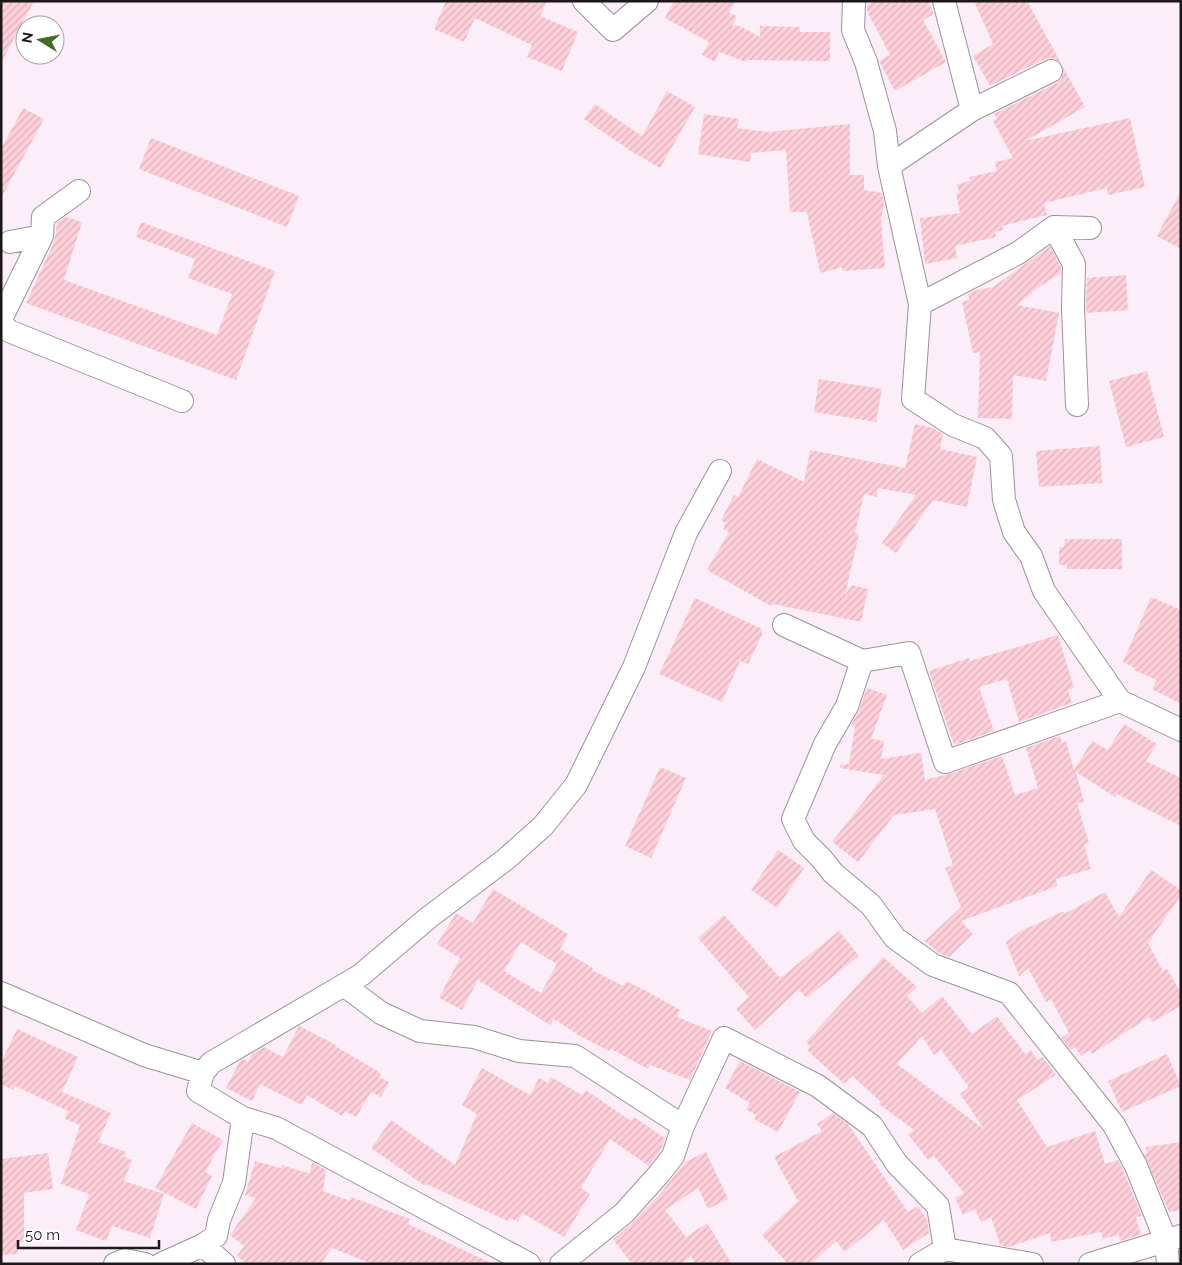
<svg xmlns="http://www.w3.org/2000/svg" width="1182" height="1265" viewBox="0 0 1182 1265" font-family="Raleway,sans-serif">
	<style>
		.building { fill: url(#building-hatch); fill-rule: evenodd }
		.lines { fill: none; stroke-linecap: round; stroke-linejoin: round }
		.street-casing { stroke: #9d919b; stroke-width: 24 }
		.street { stroke: #fff; stroke-width: 22 }
	</style>
	<defs>
		<pattern id="building-hatch" width="6" height="6" patternUnits="userSpaceOnUse" patternTransform="scale(1.25)"><rect width="6" height="6" fill="#ffd0db"/><path d="M-1 1l2-2M0 6l6-6M5 7l2-2" fill="none" stroke="#dab2bb"/></pattern>
	</defs>
	<rect width="100%" height="100%" fill="#fbeef9"/>
	<!-- building -->
	<path class="building" d="M1 1H34L1 63Z
		M446 1H547L540 16 578 32 562 71 527 57 532 45 475 18 464 42 434 29Z
		M674 1H736L729 13 737 16 732 26H740L760 37V26L800 27V32H830V61L747 60 746 62 719 52 715 62 702 55 709 42 665 18Z
		M874 1H928L934 14 923 20 946 62 895 91 879 61 890 55 867 11V5Z
		M974 1H1027L1061 63 1052 58 1045 59 990 86 973 56 993 44Z
		M1063 67 1085 107 1025 141 1130 118 1145 187 1108 195 1107 188 1044 203 1047 215 1002 226 1003 230 995 232 996 237 955 246 957 258 925 264 920 218 960 213 956 193H959L957 184 970 181 969 177 997 171 995 162 1013 158 993 121 997 119 994 114 1057 83 1062 78Z
		M667 91 695 107 660 168 631 151 584 119 595 104 642 136Z
		M23 108 44 119 1 198V149Z
		M704 114 739 119 737 128 767 132 850 124V175H864V190L882 193 884 204 881 220 885 268 843 271 842 267 820 273 807 212H790L786 150 751 153 750 162 698 154Z
		M151 138 299 196 287 227 139 169Z
		M1181 191V249L1157 236Z
		M66 217 82 222 64 280 217 335 232 294 188 278 195 259 136 237 141 222 275 271 236 380 26 303 54 242 57 223Z
		M1050 246 1061 267V273L1039 287 1017 305 1059 313 1046 381 1013 375 1012 419 978 418 980 352 973 353 962 302 969 300 968 294 973 291 993 287Z
		M1126 275 1128 310 1086 313 1087 278Z
		M1147 371 1164 437 1126 447 1109 381Z
		M819 379 882 389 876 422 814 412Z
		M915 424 933 428 943 434 940 449 977 457 967 507 933 500 896 553 882 543 916 495 878 488 877 497 864 494 855 533 859 534 845 595 852 585 868 589 861 622 773 604 771 606 707 570 729 532 723 529 726 523 721 520 734 495 738 497 757 459 804 482 810 450 905 468Z
		M1100 446 1102 483 1039 487 1036 451Z
		M1065 539H1122V569H1067V565H1059V547H1064Z
		M1151 597 1181 610V704L1152 689 1157 680 1134 670 1135 668 1123 662Z
		M695 598 762 629V635L748 664 740 661 722 702 659 674Z
		M1058 635 1074 688 1068 690 1072 703 1019 722 1007 679 979 687 994 731 954 745 929 671 969 658 970 661Z
		M867 688 887 695 871 739 884 741 881 759 921 753 925 780 949 774 1002 756 1015 795 1038 788 1026 748 1060 736 1062 743 1066 741 1074 770 1092 741 1108 750 1124 724 1157 744 1146 761 1181 778V826L1117 794 1115 797 1076 772 1084 802 1077 803 1089 843 1084 844 1091 869 1056 879 1057 886 961 921 973 934 949 957 939 953 925 941 961 907 945 868 953 865 935 809 894 815 858 862 832 842 884 775 840 768V765L849 764 855 726 851 725 859 710Z
		M660 767 686 778 651 858 625 846Z
		M778 850 804 868 777 908 751 890Z
		M1151 870 1181 890V895L1148 943 1163 971 1167 969 1181 993V1006L1152 1022 1149 1017 1092 1054 1089 1050 1081 1056 1075 1047 1071 1050 1061 1038 1069 1033 1051 999 1046 1002 1028 968 1019 976 1006 942 1019 932 1064 911V914L1105 892 1119 917Z
		M493 889 568 934 560 949 593 968 592 970 623 986 626 981 648 992 680 1010 677 1017 712 1031 690 1080 650 1065 648 1069 611 1049 609 1051 580 1036 554 1019 550 1025 478 980 462 1010 439 998 460 958 437 944 456 913 473 923ZM521 942 557 964 541 993 504 971Z
		M724 915 780 978 839 931 859 956 806 998 799 989 755 1030 736 1009 749 997 698 938Z
		M883 957 917 987 907 996 922 1013 942 996 972 1034 997 1016 1025 1054 1031 1050 1037 1060 1043 1057 1056 1075 1017 1100 1047 1147 1095 1131 1105 1164 1118 1160 1124 1172 1142 1216 1136 1217 1141 1235 1120 1241 1119 1235 1103 1239 1101 1232 1051 1242 1050 1233 1009 1247 1000 1245 991 1217 981 1222 975 1209 963 1215 955 1198 964 1193 934 1156 928 1160 908 1134 914 1130 879 1104 881 1102 852 1076 844 1084 807 1050 810 1046 806 1042ZM922 1036 934 1055 941 1050 969 1087 960 1094 985 1130 897 1064Z
		M299 1026 336 1045 335 1046 381 1073 379 1077 389 1082 381 1097 371 1092 356 1117 345 1111 342 1116 307 1095 302 1105 260 1084 252 1101 226 1088 240 1061 244 1059 248 1062 252 1054 264 1047 283 1057Z
		M17 1029 78 1057 62 1092 111 1113 98 1142 126 1152 124 1157 132 1160 124 1181 164 1194 150 1238 112 1226 106 1241 76 1230 89 1194 61 1184 80 1125 65 1119 68 1111 15 1086 13 1090 1 1084V1063Z
		M1167 1054 1181 1086 1122 1112 1108 1081Z
		M740 1061 800 1092 778 1132 754 1119 756 1115 746 1109 750 1103 725 1088Z
		M482 1068 530 1095 539 1078 548 1083 551 1077 582 1095 586 1090 631 1121 634 1117 665 1138 661 1150 649 1166 610 1139 581 1188 590 1194 564 1237 522 1213 518 1222 510 1218 508 1221 426 1184 425 1186 371 1148 391 1120 455 1165 477 1114 462 1105Z
		M833 1113 848 1124 908 1212 918 1206 927 1220 929 1233 903 1250 884 1220 845 1252 836 1241 811 1264H788L762 1235 798 1201 774 1157 822 1131 817 1124Z
		M192 1123 223 1140 205 1172 212 1176 196 1209 155 1188Z
		M1181 1142V1210L1169 1212 1144 1154 1147 1153 1146 1147Z
		M706 1152 728 1199 708 1209 698 1188 665 1210 686 1237 707 1223 732 1264H695L691 1256 681 1264H632L613 1239 632 1223 660 1194 685 1162Z
		M48 1153 53 1189 24 1193V1242H17L18 1254 1 1255V1159Z
		M255 1161 281 1168 282 1165 310 1174 312 1162 326 1170 323 1191 350 1201 351 1197 410 1219 408 1224 493 1264H372L332 1248 321 1264H247L237 1256 244 1246 230 1235 256 1198 245 1195Z"/>
	<g class="lines">
		<!-- street casing -->
		<g class="street-casing">
			<path id="street" d="M584 1 613 30 647 1
				M854 1 853 30 866 62 885 131 889 166 920 304 913 399 953 425 985 438 1001 456 1004 500 1014 532 1031 556 1044 591 1120 701 1181 730
				M944 1 972 110 1051 71
				M889 166 972 110
				M1054 227 1074 264 1073 308 1077 405
				M10 242 42 236 43 217 79 191
				M920 304 1018 253 1054 227 1090 228
				M1 319 42 236
				M1 323 9 331 182 401
				M784 625 862 661 909 653 945 762 1120 701
				M862 661 847 706 825 744 793 819 804 841 822 859 833 873 871 905 895 938 933 965 1009 993 1114 1125 1136 1166 1166 1241 1168 1264
				M345 986 381 1013 420 1031 474 1037 519 1051 575 1056 683 1126 724 1038 818 1086 872 1126 897 1164 938 1206 945 1249
				M1 993 144 1055 203 1073
				M203 1245 224 1264
				M115 1264 125 1260 145 1264
				M161 1264 203 1245 216 1236 219 1220 234 1183 243 1118
				M529 1264 276 1128 243 1118 198 1091 203 1073 211 1063 361 975 428 918 506 859 543 826 576 785 634 667 686 533 720 471
				M561 1264 624 1213 659 1174 673 1156 683 1126
				M920 1264 945 1249 1032 1264
				M1090 1264 1181 1236"/>
		</g>
		<!-- street -->
		<use href="#street" class="street"/>
	</g>
	<!-- border -->
	<rect width="1182" height="1265" fill="none" stroke="#1c171b" stroke-width="5"/>
	<!-- north arrow -->
	<g transform="translate(40 40) rotate(280)"><circle r="24" fill="#ffffff" stroke="#a4a2a4"/>
	<path d="M0-4L9 19L0 12L-9 19Z" fill="#426b28"/>
	<text y="-8" font-size="14" font-weight="bold" text-anchor="middle" fill="#1c171b">N</text>
	</g>
	<!-- scale -->
	<path d="M18 1240v8h141v-8" fill="none" stroke="#1c171b" stroke-width="2.5"/>
	<text x="25" y="1240" font-size="15" fill="#1c171b" stroke="#ffffff" stroke-width="4" paint-order="stroke">50 m</text>
</svg>
